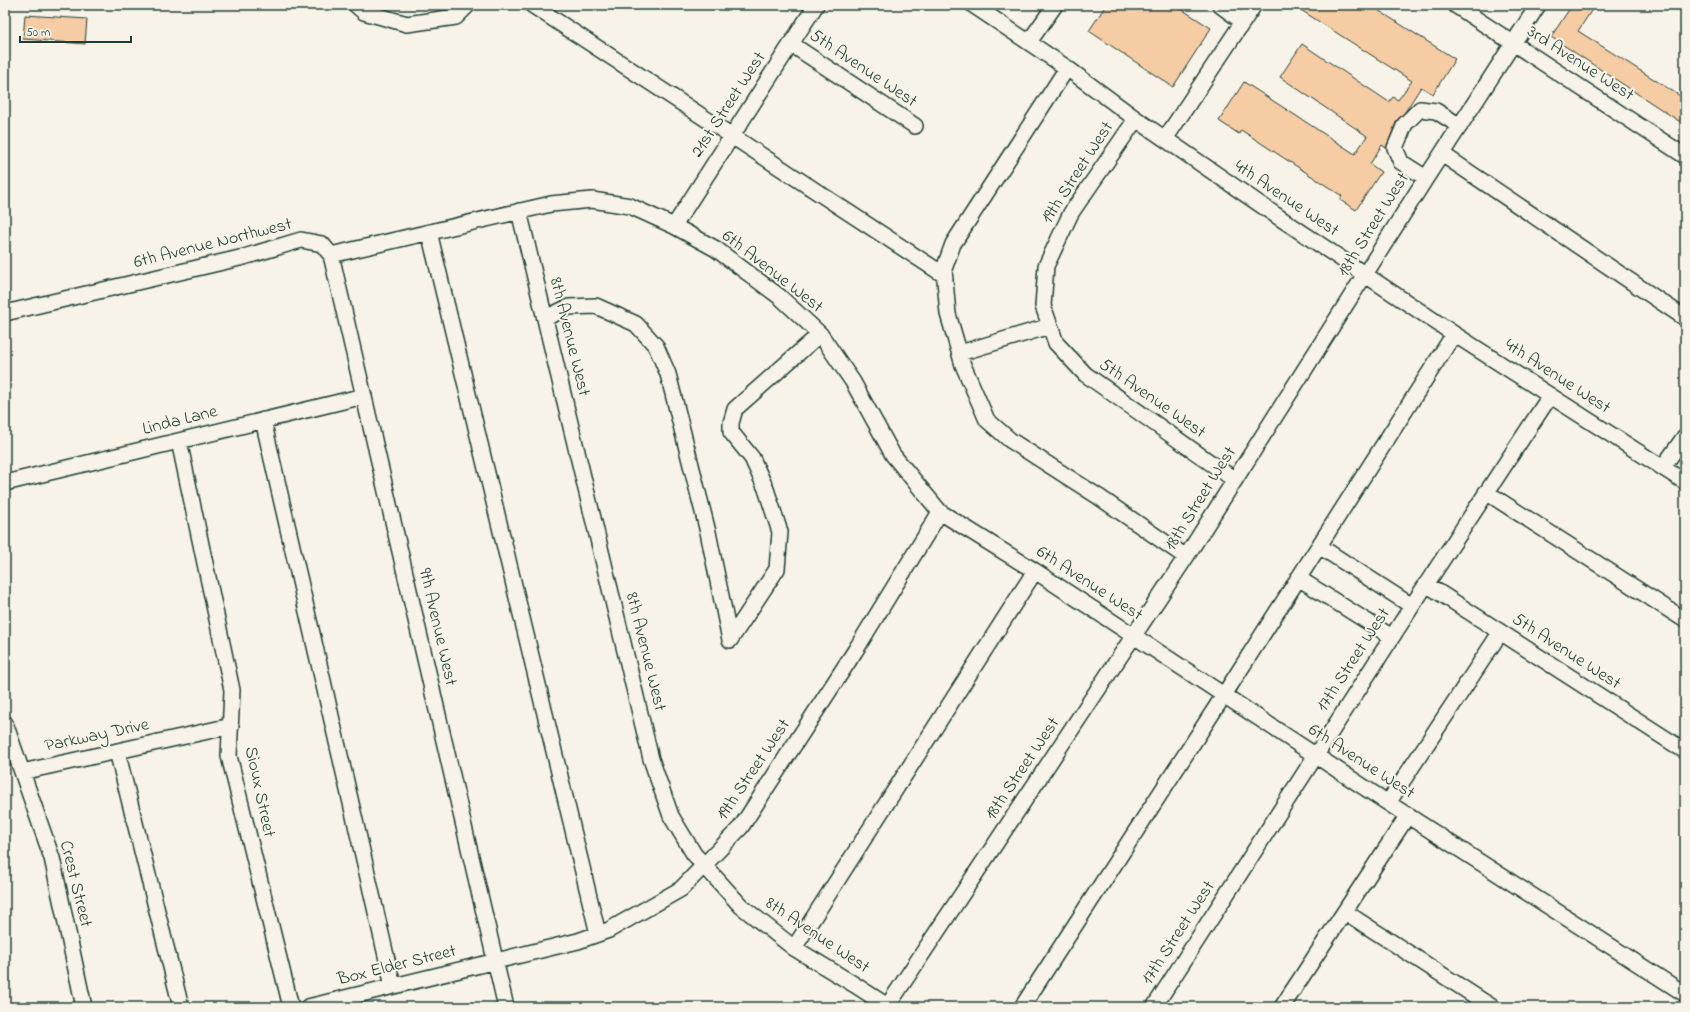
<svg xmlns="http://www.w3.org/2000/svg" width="1690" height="1012" viewBox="0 0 1690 1012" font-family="'Indie Flower',sans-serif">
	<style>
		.building { fill: #f5cca4; stroke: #1f3d34 }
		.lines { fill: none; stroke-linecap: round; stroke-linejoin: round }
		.minor-casing { stroke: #1f3d34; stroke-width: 18 }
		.minor { stroke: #f7f3e8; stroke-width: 15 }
		.labels { text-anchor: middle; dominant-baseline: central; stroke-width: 4; stroke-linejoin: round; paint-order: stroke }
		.street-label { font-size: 18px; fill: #1f3d34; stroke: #f7f3e8 }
	</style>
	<rect width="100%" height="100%" fill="#f7f3e8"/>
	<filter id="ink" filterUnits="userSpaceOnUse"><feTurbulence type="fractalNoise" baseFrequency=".025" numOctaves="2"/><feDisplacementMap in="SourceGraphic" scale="8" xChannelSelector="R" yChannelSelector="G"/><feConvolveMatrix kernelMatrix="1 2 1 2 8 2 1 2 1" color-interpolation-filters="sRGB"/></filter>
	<g filter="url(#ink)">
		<!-- building -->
		<path class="building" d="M1106 5H1175L1211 28 1173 87 1089 31Z
			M1293 5H1370L1455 59 1433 94 1421 87 1405 112 1397 120 1386 148 1382 145 1370 164 1381 172 1356 210 1340 200 1342 196 1241 130 1239 134 1219 121 1244 82 1355 154 1367 136 1280 77 1302 44 1389 102 1393 97 1398 100 1412 81Z
			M1572 5H1595L1578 31 1685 99V125L1551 37Z
			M25 15 87 19 85 44 23 39Z"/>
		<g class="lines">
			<!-- minor casing -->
			<g class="minor-casing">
				<path id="minor" d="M356 5 364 12 407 24 456 17 468 5
					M532 5 944 275
					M973 5 1067 68 1136 119 1280 218 1454 334 1685 482
					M1220 5 1243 22
					M1455 5 1685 156
					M1029 42 1055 5
					M791 44 915 126
					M1067 68 953 244 944 269 948 314 963 365 987 420 1010 440 1099 497 1186 557
					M1136 119 1071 213 1046 266 1043 306 1056 343 1085 374 1235 480
					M1165 139 1254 5
					M1442 154 1685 318
					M1426 178 1401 162 1395 148 1405 124 1420 109 1436 111 1460 126
					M519 211 651 759 671 816 694 854 741 906 794 948 855 985 889 1007
					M674 226 816 5
					M429 232 598 934
					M331 255 551 204 592 200 630 206 674 226 716 249 780 297 820 334 853 382 893 455 940 512 1035 571 1388 803 1685 994
					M5 313 244 257 301 240 322 244 331 255 506 1007
					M545 318 569 307 596 306 636 324 656 346 668 374 708 532 730 640 777 569 780 532 766 489 752 458 731 432V423L735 409 820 334
					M960 353 1050 326
					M263 420 393 986
					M179 441 232 690 229 756 291 1007
					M1663 467 1685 436
					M5 483 364 396
					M1486 492 1685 620
					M1319 546 1412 606
					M1298 578 1392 637
					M1426 584 1685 751
					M5 723 52 858 84 1007
					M117 751 181 1007
					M22 772 231 726
					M1388 803 1500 633
					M1345 912 1492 1007
					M794 948 1035 571
					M308 1007 578 941 609 930 681 889 741 827 855 651 940 512
					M887 1007 1186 557 1426 178 1538 5
					M1022 1007 1224 695 1454 334
					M1154 1007 1412 606 1550 396
					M1282 1007 1408 815"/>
			</g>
			<!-- minor -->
			<use href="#minor" class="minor"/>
		</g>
	</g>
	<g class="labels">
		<!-- street labels -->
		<g class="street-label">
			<text transform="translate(1580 64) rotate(33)">3rd Avenue West</text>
			<text transform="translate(863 69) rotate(34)">5th Avenue West</text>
			<text transform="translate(729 105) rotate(-57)">21st Street West</text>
			<text transform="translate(1078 173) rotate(-57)">19th Street West</text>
			<text transform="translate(1286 199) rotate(34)">4th Avenue West</text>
			<text transform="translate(1374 225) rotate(-58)">18th Street West</text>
			<text transform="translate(213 244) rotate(-14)">6th Avenue Northwest</text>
			<text transform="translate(772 272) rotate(38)">6th Avenue West</text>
			<text transform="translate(569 337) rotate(76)">8th Avenue West</text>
			<text transform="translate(1557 377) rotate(33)">4th Avenue West</text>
			<text transform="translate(1152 399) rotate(35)">5th Avenue West</text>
			<text transform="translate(180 421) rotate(-14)">Linda Lane</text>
			<text transform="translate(1201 499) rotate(-58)">18th Street West</text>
			<text transform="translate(1089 584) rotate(33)">6th Avenue West</text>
			<text transform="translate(437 627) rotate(77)">9th Avenue West</text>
			<text transform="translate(645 652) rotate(76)">8th Avenue West</text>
			<text transform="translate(1566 652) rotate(33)">5th Avenue West</text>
			<text transform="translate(1354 660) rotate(-57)">17th Street West</text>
			<text transform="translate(97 736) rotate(-12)">Parkway Drive</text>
			<text transform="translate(1361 762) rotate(33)">6th Avenue West</text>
			<text transform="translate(1023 769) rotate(-56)">18th Street West</text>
			<text transform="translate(754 770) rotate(-56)">19th Street West</text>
			<text transform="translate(259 792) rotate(78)">Sioux Street</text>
			<text transform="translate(75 884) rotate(76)">Crest Street</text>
			<text transform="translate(1179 933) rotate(-57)">17th Street West</text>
			<text transform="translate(817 936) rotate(34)">8th Avenue West</text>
			<text transform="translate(397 966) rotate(-14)">Box Elder Street</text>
		</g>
	</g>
	<!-- margin -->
	<rect width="1690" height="1012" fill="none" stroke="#f7f3e8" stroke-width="20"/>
	<rect x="10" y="10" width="1670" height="992" fill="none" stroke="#1f3d34" stroke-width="1.5" filter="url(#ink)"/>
	<!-- scale -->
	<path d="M20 36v6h111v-6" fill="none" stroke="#1f3d34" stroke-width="2"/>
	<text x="26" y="36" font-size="12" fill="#1f3d34" stroke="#f7f3e8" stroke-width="3" paint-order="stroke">50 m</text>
</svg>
